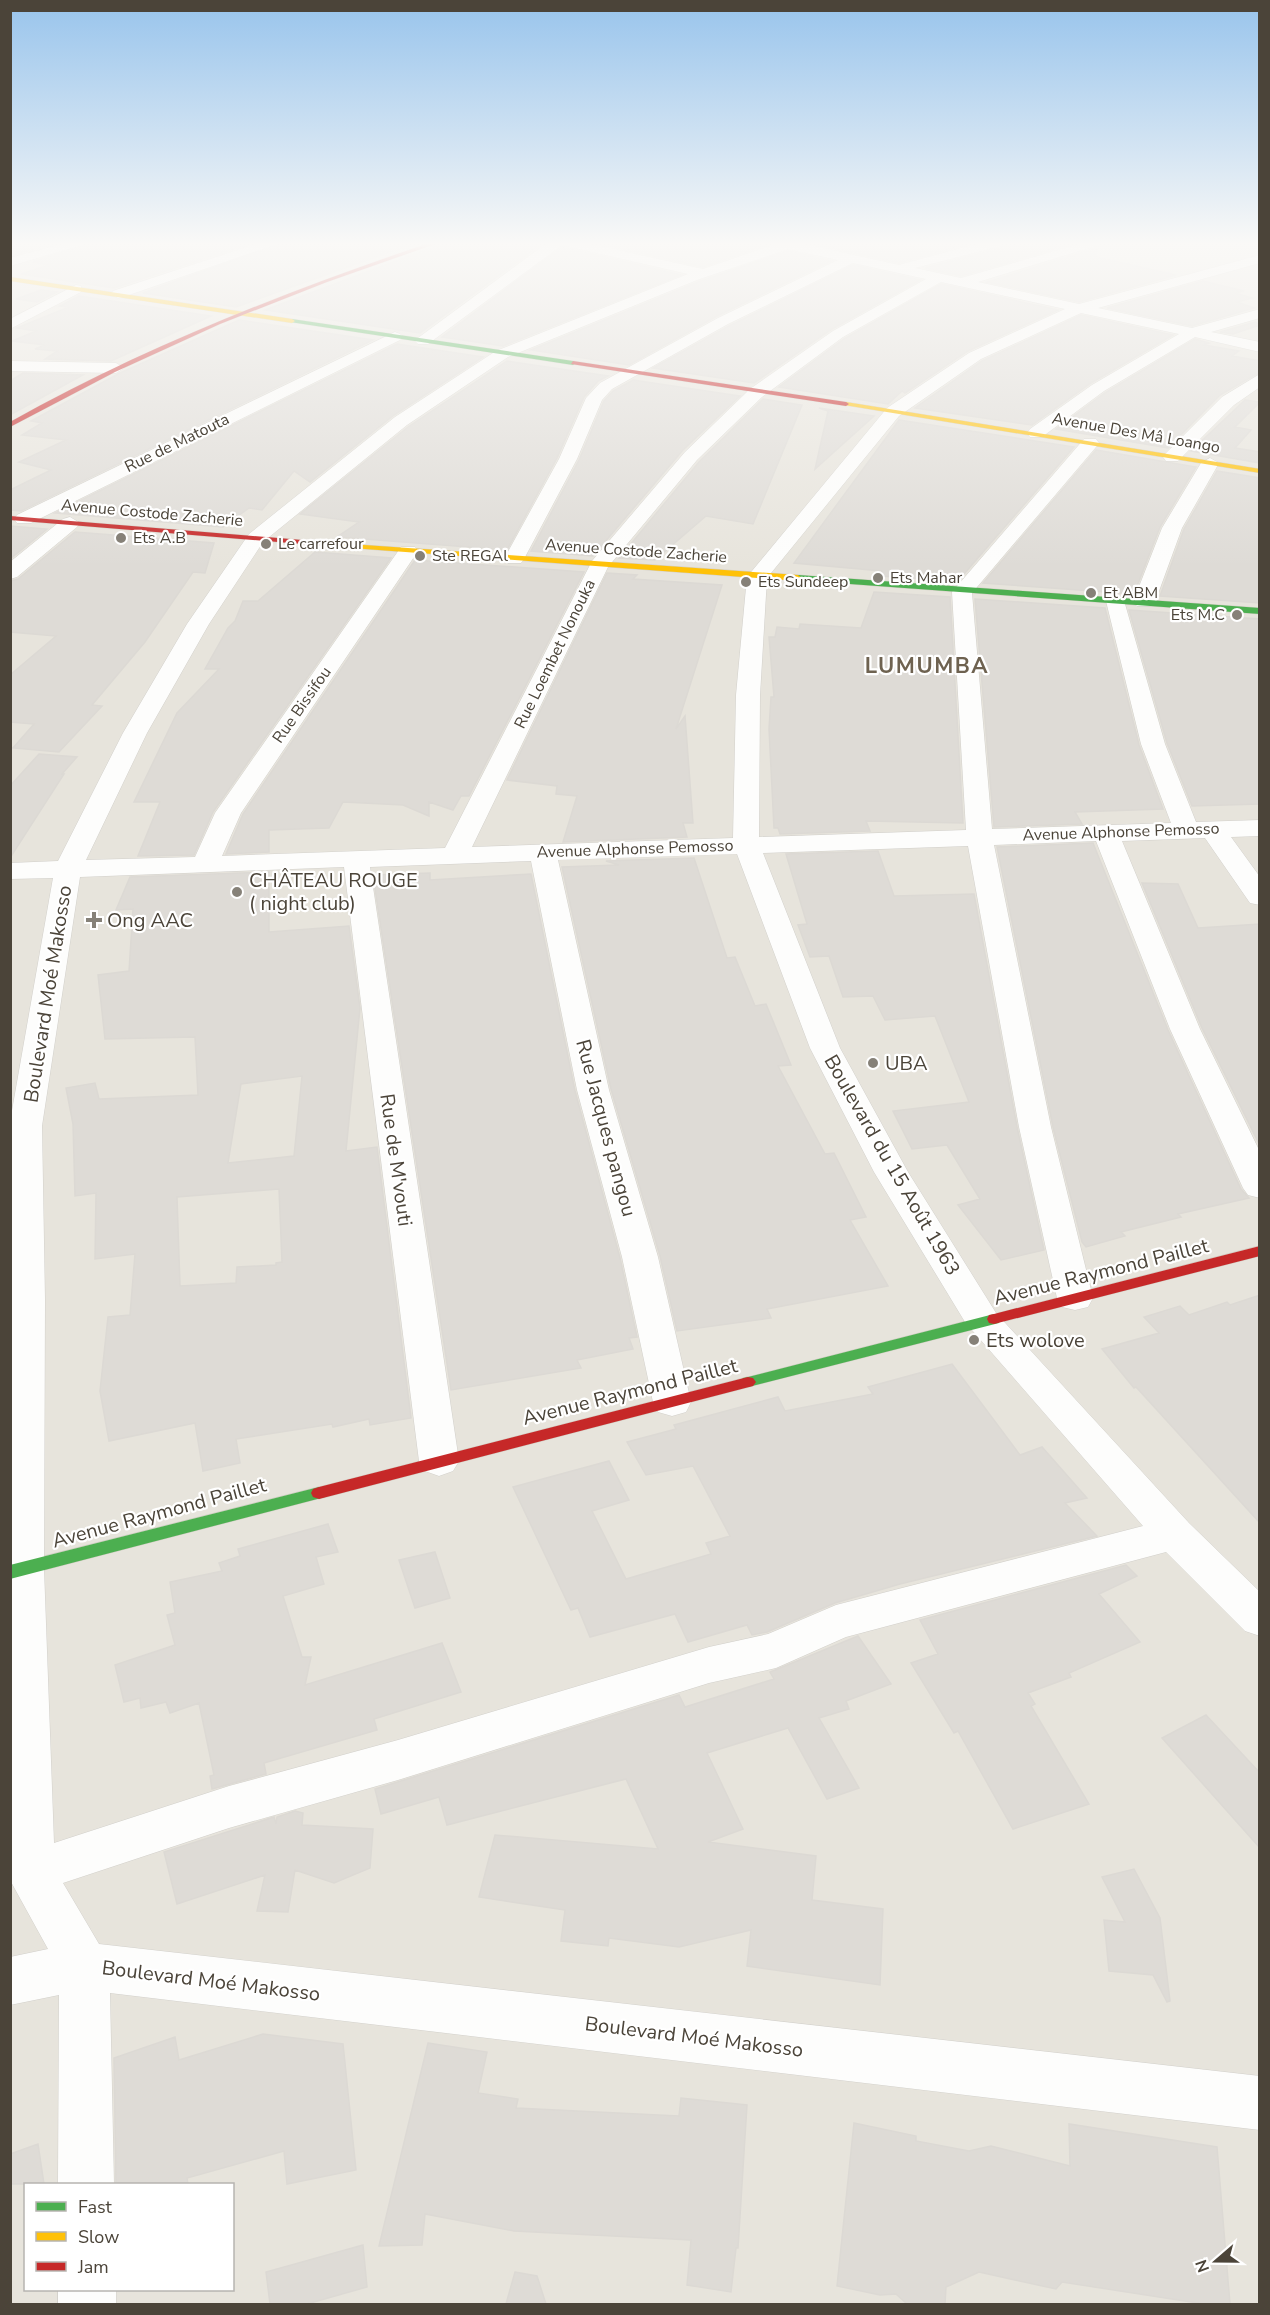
<svg xmlns="http://www.w3.org/2000/svg" width="1270" height="2315" viewBox="0 0 1270 2315" font-family="'Nunito Sans',sans-serif">
	<style>
		.residential { fill: #e7e4dc; fill-rule: evenodd }
		.building { fill: #dedbd6; stroke: #dcd9d4; stroke-width: 1.5; fill-rule: evenodd }
		.lines { fill: none; stroke-linecap: round; stroke-linejoin: round }
		.street-casing { stroke: #d2d0cb; stroke-width: 1 }
		.fast-casing { stroke: #d3cfc5; stroke-width: 1 }
		.slow-casing { stroke: #d3cfc5; stroke-width: 1 }
		.jam-casing { stroke: #d3cfc5; stroke-width: 1 }
		.street { fill: #fdfdfc; fill-rule: evenodd }
		.fast { fill: #4caf50; fill-rule: evenodd }
		.slow { fill: #ffc107; fill-rule: evenodd }
		.jam { fill: #c62828; fill-rule: evenodd }
		.poi-dot { fill: #868178; stroke: #fff; stroke-width: 2 }
		.labels { text-anchor: middle; dominant-baseline: central; stroke-width: 4.5; stroke-linejoin: round; paint-order: stroke }
		.far-street-label { font-size: 16px; fill: #4b4439; stroke: #fff }
		.far-poi-label { font-size: 16px; fill: #4b4439; stroke: #fff; text-anchor: start }
		.poi-label { font-size: 20px; fill: #4b4439; stroke: #fff; text-anchor: start }
		.street-label { font-size: 20px; fill: #4b4439; stroke: #fff }
		.far-district-label { font-size: 22px; font-weight: bold; letter-spacing: 1.5px; fill: #6e6250; stroke: #fff }
	</style>
	<rect width="100%" height="100%" fill="#f4f2ee"/>
	<!-- residential -->
	<path class="residential" d="M11 243H1259V2304H11ZM26 2184H232V2290H26Z"/>
	<!-- building -->
	<path class="building" d="M17 243H57L16 254Z
		M91 243H252L114 288 21 274 49 265 33 262Z
		M282 243H415L236 307 143 293Z
		M444 243H543L420 333 265 310Z
		M597 243H769V244L703 267Z
		M811 243H971L899 263Z
		M1005 243H1075L961 276 925 268 1002 248Z
		M562 247 681 275 503 346 442 337Z
		M1097 248 1096 257 1176 275 1079 302 987 282Z
		M788 251 831 261 717 316 629 365 531 350 698 282Z
		M853 265 920 280 832 329 754 383 653 368 729 326Z
		M1203 281 1244 291 1235 293 1252 298 1237 302 1254 308 1192 326 1107 308Z
		M941 284 1058 310 968 351 905 393 902 391 888 404 779 387 844 339Z
		M41 290 57 292 37 302 16 299Z
		M79 296 211 316 111 361 45 359 57 351 35 349 45 345 12 341 36 331 17 328 69 307 60 306Z
		M1081 315 1173 335 1091 383 1032 425 915 408 982 361Z
		M239 320 373 340 21 511 10 510V490L51 470 19 462 66 440 22 435 42 423 31 421 120 373Z
		M1255 322 1260 325 1233 334 1220 332Z
		M1195 339 1209 343 1204 345 1239 351 1232 356 1260 361V372L1220 395 1168 448 1056 429 1105 393Z
		M397 344 483 357 394 415 310 482 294 471 262 510 249 508 223 527 55 513Z
		M507 361 608 376 598 381 584 397 557 458 507 550 337 537 359 522 300 514 408 427Z
		M23 373 83 375 10 415V381Z
		M633 380 740 396 683 450 593 556 531 551 579 460 604 401 613 391Z
		M763 399 802 405 753 524 706 516 655 560 619 558 699 462Z
		M1245 400 1260 402 1235 427 1251 430 1235 448 1260 452V463L1191 451Z
		M819 408 874 416 815 469 828 411Z
		M899 420 1074 447 958 581 880 576 882 571 794 563Z
		M1096 450 1196 467 1160 527 1134 594 983 583Z
		M1217 471 1260 478V603L1160 596 1184 529Z
		M10 526 47 529 10 559Z
		M75 532 214 543 205 573 193 572 145 642 92 705 102 706 59 752 13 748 34 724 10 722V675L56 636 10 632V581L18 579Z
		M315 552 391 558 213 812 194 855 138 856 160 802H134L177 713 219 669H205L228 628 235 621 243 601H258Z
		M415 560 584 572 469 796H461L453 810 429 802V816L403 805 343 802 329 828 269 830V852L226 854 243 814Z
		M607 573 637 575 633 579 722 585 676 729 685 716 693 823H683L687 837 563 842 577 796 556 794 557 786 507 780Z
		M874 592 950 597 963 823 866 821 870 831 780 834 778 828H774L769 729 771 697H774L769 637H775L777 627 799 629 800 624 861 628Z
		M975 599 1105 608 1139 745 1163 809 1075 812 1082 824 994 827Z
		M1129 610 1260 619V804L1192 806 1167 743Z
		M39 754 77 757 62 774H64L10 858V786Z
		M1093 843 1168 1030 1241 1189 1249 1198 1178 1214 1181 1217 1121 1232 1125 1236 1086 1247 1082 1242 1053 1127 997 847Z
		M878 851 894 896 974 894 1017 1127 1044 1250 1001 1260 958 1205 980 1199 947 1145 912 1149 893 1111 969 1102 935 1016 885 1020 873 996 843 997 829 956 810 957 798 925 807 924 786 854Z
		M694 858 727 958 735 957 755 1006 766 1004 791 1065 778 1066 825 1154 834 1153 866 1217 850 1220 888 1286 767 1309 771 1318 677 1331 660 1256 611 1089 562 867 619 865 606 861Z
		M269 872V932L349 926 360 1008 346 1151 377 1147 411 1418 370 1425 369 1419 333 1427 332 1424 236 1439 240 1463 203 1471 195 1423 109 1441 100 1391 108 1317 130 1315 135 1254 95 1259 96 1193 75 1196 73 1124 66 1088 95 1083 99 1099 198 1095 195 1037 105 1039 98 975 129 971 133 909 116 910 130 877ZM302 1076 294 1156 228 1163 241 1084ZM279 1189 282 1262 276 1263V1265L237 1267 236 1283 180 1286 177 1197Z
		M430 873V880L531 874 575 1091 620 1258 637 1337 629 1338 633 1349 577 1360 581 1368 451 1390 374 882 375 875Z
		M1142 883 1178 884 1198 928 1260 924V1146L1202 1028Z
		M1260 1295V1523L1136 1387 1134 1388 1102 1349 1159 1333 1144 1317 1180 1306 1189 1315 1227 1302 1230 1305Z
		M952 1364 1020 1455 1042 1447 1087 1498 1065 1503 1097 1536 900 1584 835 1603 767 1632 752 1635 747 1625 688 1642 675 1614 590 1637 578 1608 571 1610 513 1487 609 1461 629 1500 592 1511 626 1579 711 1554 706 1543 730 1536 693 1466 646 1475 627 1442 676 1429 674 1425 778 1397 785 1411 873 1394 868 1387Z
		M328 1524 338 1552 316 1557 324 1584 283 1596 302 1657H311L305 1685 442 1643 461 1692 374 1719 377 1730 264 1763 266 1774 212 1789 210 1776 214 1775 199 1703 170 1713 166 1702 141 1708 140 1698 124 1702 115 1665 175 1645 167 1615 175 1613 170 1582 222 1571 219 1563 240 1556 238 1549Z
		M435 1552 450 1598 415 1608 399 1560Z
		M1126 1565 1137 1576 1099 1594 1140 1642 1069 1673 1071 1677 1028 1693 1035 1704 1031 1706 1089 1804 1013 1829 958 1731 954 1733 911 1663 938 1654 920 1620Z
		M858 1636 891 1684 846 1701 849 1709 819 1718 859 1788 827 1799 788 1728 707 1753 743 1829 708 1842 816 1856 812 1900 883 1909 880 1985 747 1966 751 1930 679 1947 609 1938 608 1946 561 1941 565 1910 479 1897 495 1835 658 1849 626 1779 447 1825 439 1797 381 1814 375 1789 679 1695 685 1707 774 1679 770 1672Z
		M1206 1715 1260 1773V1848L1162 1738Z
		M295 1811 303 1813 302 1825 373 1829 370 1868 334 1883 295 1870 288 1912 257 1911 265 1875 177 1904 164 1852 274 1817 276 1824 277 1817Z
		M1134 1869 1160 1918 1170 2001 1167 2002 1153 1975 1109 1971 1104 1920 1125 1922 1102 1877Z
		M263 2034 343 2044 356 2170 287 2184 284 2151 187 2178 188 2184H116L114 2058 175 2037 179 2060Z
		M428 2043 487 2052 478 2093 518 2099 516 2108 679 2116 681 2098 747 2105 738 2248H736L731 2292 687 2285 691 2240 514 2231 425 2214 422 2245 379 2246Z
		M854 2123 916 2136V2141L969 2151 991 2146 1070 2166 1069 2124 1217 2147 1230 2304H1204L1062 2282 1056 2289 979 2272 946 2287 945 2304H907L896 2294 880 2295 837 2286Z
		M38 2144 44 2184H10V2154Z
		M363 2245 367 2287 307 2304H270L266 2272Z
		M515 2272 537 2276 546 2304H506Z"/>
	<g class="lines">
		<!-- street casing -->
		<g class="street-casing">
			<path id="street" d="M66 243H89L10 266V258Z
				M259 243H280L123 297 118 298 111 294 113 291Z
				M547 243H586L703 269 773 245 771 243H800L899 265 980 243H1003L1001 246 915 268 961 278 1083 243H1105L978 282 1079 304 1260 255V263L1098 308 1192 328 1260 309V318L1211 332 1260 342V352L1195 337 1104 391 1042 437H1030L1027 433 1030 429 1092 385 1179 334 1081 313 981 359 899 416 767 578 760 695 759 837 966 830 952 592 1084 439H1096L1099 443 1096 447 972 593 992 829 1171 823 1141 744 1106 601 1109 597H1123L1165 744 1196 822 1260 820V836L1231 837 1260 877V905L1250 903 1205 838 1122 841 1200 1029 1260 1152V1198L1248 1195 1243 1188 1170 1029 1096 841 994 845 1051 1127 1093 1298 1088 1307 1075 1310 1062 1307 1057 1298 1019 1127 968 846 763 853 840 1048 908 1172 996 1313 1189 1523 1260 1592V1636L1245 1631 1166 1552 846 1637 776 1668 709 1683 398 1780 229 1828 63 1883 99 1944 1260 2076V2130L110 1993 114 2184H58L59 1995 10 2005V1957L48 1949 10 1880V1122L53 878 10 879V863L58 861 123 733 187 624 249 534 395 417 496 351 688 274 562 245 428 344H418L415 341 418 338ZM788 249 838 260 718 318 600 383 586 398 559 459 504 559 507 563H521L524 559 577 459 602 400 612 389 728 324 853 263 926 279 833 331 750 389 685 452 592 561 445 848 222 856 241 813 418 551 415 547H401L215 813 195 857 86 860 147 733 209 624 263 542 407 425 508 357 697 280ZM941 282 1065 309 969 353 887 408 747 577 736 695 733 838 472 847 608 567 697 460 762 397 843 337ZM737 854 810 1048 874 1172 965 1322 1143 1526 836 1605 768 1634 709 1647 398 1740 229 1786 54 1843 44 1569 45 1300 42 1126 80 877 344 867 419 1461 425 1471 439 1476 453 1471 459 1461 370 867 531 861 577 1090 622 1257 653 1402 658 1412 672 1416 686 1412 691 1402 658 1257 609 1090 558 860Z
				M76 285 81 286V292L10 329V319Z
				M395 332 400 334 403 337 400 340 31 523H17L14 519 17 515Z
				M10 361 116 363 124 368 116 373 10 371Z
				M1260 374V387L1234 405 1178 461H1166L1163 457 1166 453 1222 397Z
				M1210 458 1219 463 1182 528 1155 602 1151 606H1137L1133 602 1162 528 1201 463Z
				M70 517 80 523 77 527 17 577 10 579V562L63 519Z
				M58 2290H116V2304H58Z"/>
		</g>
		<!-- fast casing -->
		<g class="fast-casing">
			<path id="fast" d="M292 319 573 361 576 363 573 365 290 322Z
				M798 575 1260 608V614L795 580V576Z
				M994 1314 999 1315 1001 1319 999 1323 748 1387 743 1386 740 1382 743 1378 748 1377Z
				M319 1487 325 1489 327 1493 325 1497 10 1579V1565Z"/>
		</g>
		<!-- slow casing -->
		<g class="slow-casing">
			<path id="slow" d="M10 277 292 319 295 321 292 323 10 281Z
				M846 402 1260 469V473L844 405Z
				M335 543 798 575 802 578 798 581 338 547 334 545Z"/>
		</g>
		<!-- jam casing -->
		<g class="jam-casing">
			<path id="jam" d="M429 243H438L327 282 220 324 115 372 10 427V422C144 347 285 292 429 243Z
				M573 361 846 402 849 404 846 406 571 364Z
				M10 516 338 543 342 545 338 547 10 520Z
				M1260 1246V1256L994 1324 989 1323 987 1319 989 1315 994 1314Z
				M748 1377 753 1378 756 1382 753 1386 319 1499 313 1497 311 1493 313 1489 319 1487Z"/>
		</g>
		<!-- street -->
		<use href="#street" class="street"/>
		<!-- fast -->
		<use href="#fast" class="fast"/>
		<!-- slow -->
		<use href="#slow" class="slow"/>
		<!-- jam -->
		<use href="#jam" class="jam"/>
	</g>
	<!-- sky -->
	<linearGradient id="sky" x2="0" y2="1"><stop stop-color="#98c4ec"/><stop offset="0.43" stop-color="#faf9f7"/><stop offset="1" stop-color="#faf9f7" stop-opacity="0"/></linearGradient>
	<rect width="1270" height="567" fill="url(#sky)"/>
	<!-- markers -->
	<g class="poi-dot">
		<circle cx="121" cy="538" r="6"/>
		<circle cx="266" cy="544" r="6"/>
		<circle cx="420" cy="556" r="6"/>
		<circle cx="878" cy="578" r="6"/>
		<circle cx="746" cy="582" r="6"/>
		<circle cx="1091" cy="593" r="6"/>
		<circle cx="1237" cy="615" r="6"/>
		<circle cx="237" cy="892" r="6"/>
		<path d="M91 911h6v6h6v6h-6v6h-6v-6h-6v-6h6z"/>
		<circle cx="873" cy="1063" r="6"/>
		<circle cx="974" cy="1340" r="6"/>
	</g>
	<g class="labels">
		<!-- far-street labels -->
		<g class="far-street-label">
			<text transform="translate(1136 433) rotate(10)">Avenue Des Mâ Loango</text>
			<text transform="translate(177 443) rotate(-26)">Rue de Matouta</text>
			<text transform="translate(152 513) rotate(5)">Avenue Costode Zacherie</text>
			<text transform="translate(636 551) rotate(4)">Avenue Costode Zacherie</text>
			<text transform="translate(555 654) rotate(-64)">Rue Loembet Nonouka</text>
			<text transform="translate(302 705) rotate(-55)">Rue Bissifou</text>
			<text transform="translate(1121 832) rotate(-2)">Avenue Alphonse Pemosso</text>
			<text transform="translate(635 849) rotate(-2)">Avenue Alphonse Pemosso</text>
		</g>
		<!-- far-poi labels -->
		<g class="far-poi-label">
			<text x="133" y="538">Ets A.B</text>
			<text x="278" y="544">Le carrefour</text>
			<text x="432" y="556">Ste REGAl</text>
			<text x="890" y="578">Ets Mahar</text>
			<text x="758" y="582">Ets Sundeep</text>
			<text x="1103" y="593">Et ABM</text>
			<text x="1225" y="615" text-anchor="end">Ets M.C</text>
		</g>
		<!-- poi labels -->
		<g class="poi-label">
			<text x="249" y="880">CHÂTEAU ROUGE<tspan x="249" dy="23">( night club)</tspan></text>
			<text x="107" y="920">Ong AAC</text>
			<text x="885" y="1063">UBA</text>
			<text x="986" y="1340">Ets wolove</text>
		</g>
		<!-- street labels -->
		<g class="street-label">
			<text transform="translate(48 994) rotate(-81)">Boulevard Moé Makosso</text>
			<text transform="translate(606 1128) rotate(75)">Rue Jacques pangou</text>
			<text transform="translate(396 1160) rotate(82)">Rue de M'vouti</text>
			<text transform="translate(892 1165) rotate(60)">Boulevard du 15 Août 1963</text>
			<text transform="translate(1101 1272) rotate(-14)">Avenue Raymond Paillet</text>
			<text transform="translate(630 1392) rotate(-14)">Avenue Raymond Paillet</text>
			<text transform="translate(159 1513) rotate(-15)">Avenue Raymond Paillet</text>
			<text transform="translate(211 1981) rotate(7)">Boulevard Moé Makosso</text>
			<text transform="translate(694 2037) rotate(7)">Boulevard Moé Makosso</text>
		</g>
		<!-- far-district labels -->
		<g class="far-district-label">
			<text x="927" y="666">LUMUMBA</text>
		</g>
	</g>
	<!-- border -->
	<rect width="1270" height="2315" fill="none" stroke="#4b4439" stroke-width="24"/>
	<!-- legend -->
	<rect x="24" y="2183" width="210" height="108" fill="#ffffff" stroke="#b7b4b0" stroke-width="1.5"/>
	<rect x="36" y="2202" width="30" height="9" fill="#4caf50" stroke="#b7b4b0" stroke-width="1.5"/>
	<text x="78" y="2213" font-size="18" fill="#4b4439">Fast</text>
	<rect x="36" y="2232" width="30" height="9" fill="#ffc107" stroke="#b7b4b0" stroke-width="1.5"/>
	<text x="78" y="2243" font-size="18" fill="#4b4439">Slow</text>
	<rect x="36" y="2262" width="30" height="9" fill="#c62828" stroke="#b7b4b0" stroke-width="1.5"/>
	<text x="78" y="2273" font-size="18" fill="#4b4439">Jam</text>
	<!-- north arrow -->
	<g transform="translate(1216 2261) rotate(250)" stroke="#ffffff" stroke-width="4.5" paint-order="stroke">
	<path d="M0-4.5L10 22L0 15L-10 22Z" fill="#4b4439"/>
	<text y="-9" font-size="16" font-weight="bold" text-anchor="middle" fill="#4b4439">N</text>
	</g>
</svg>
